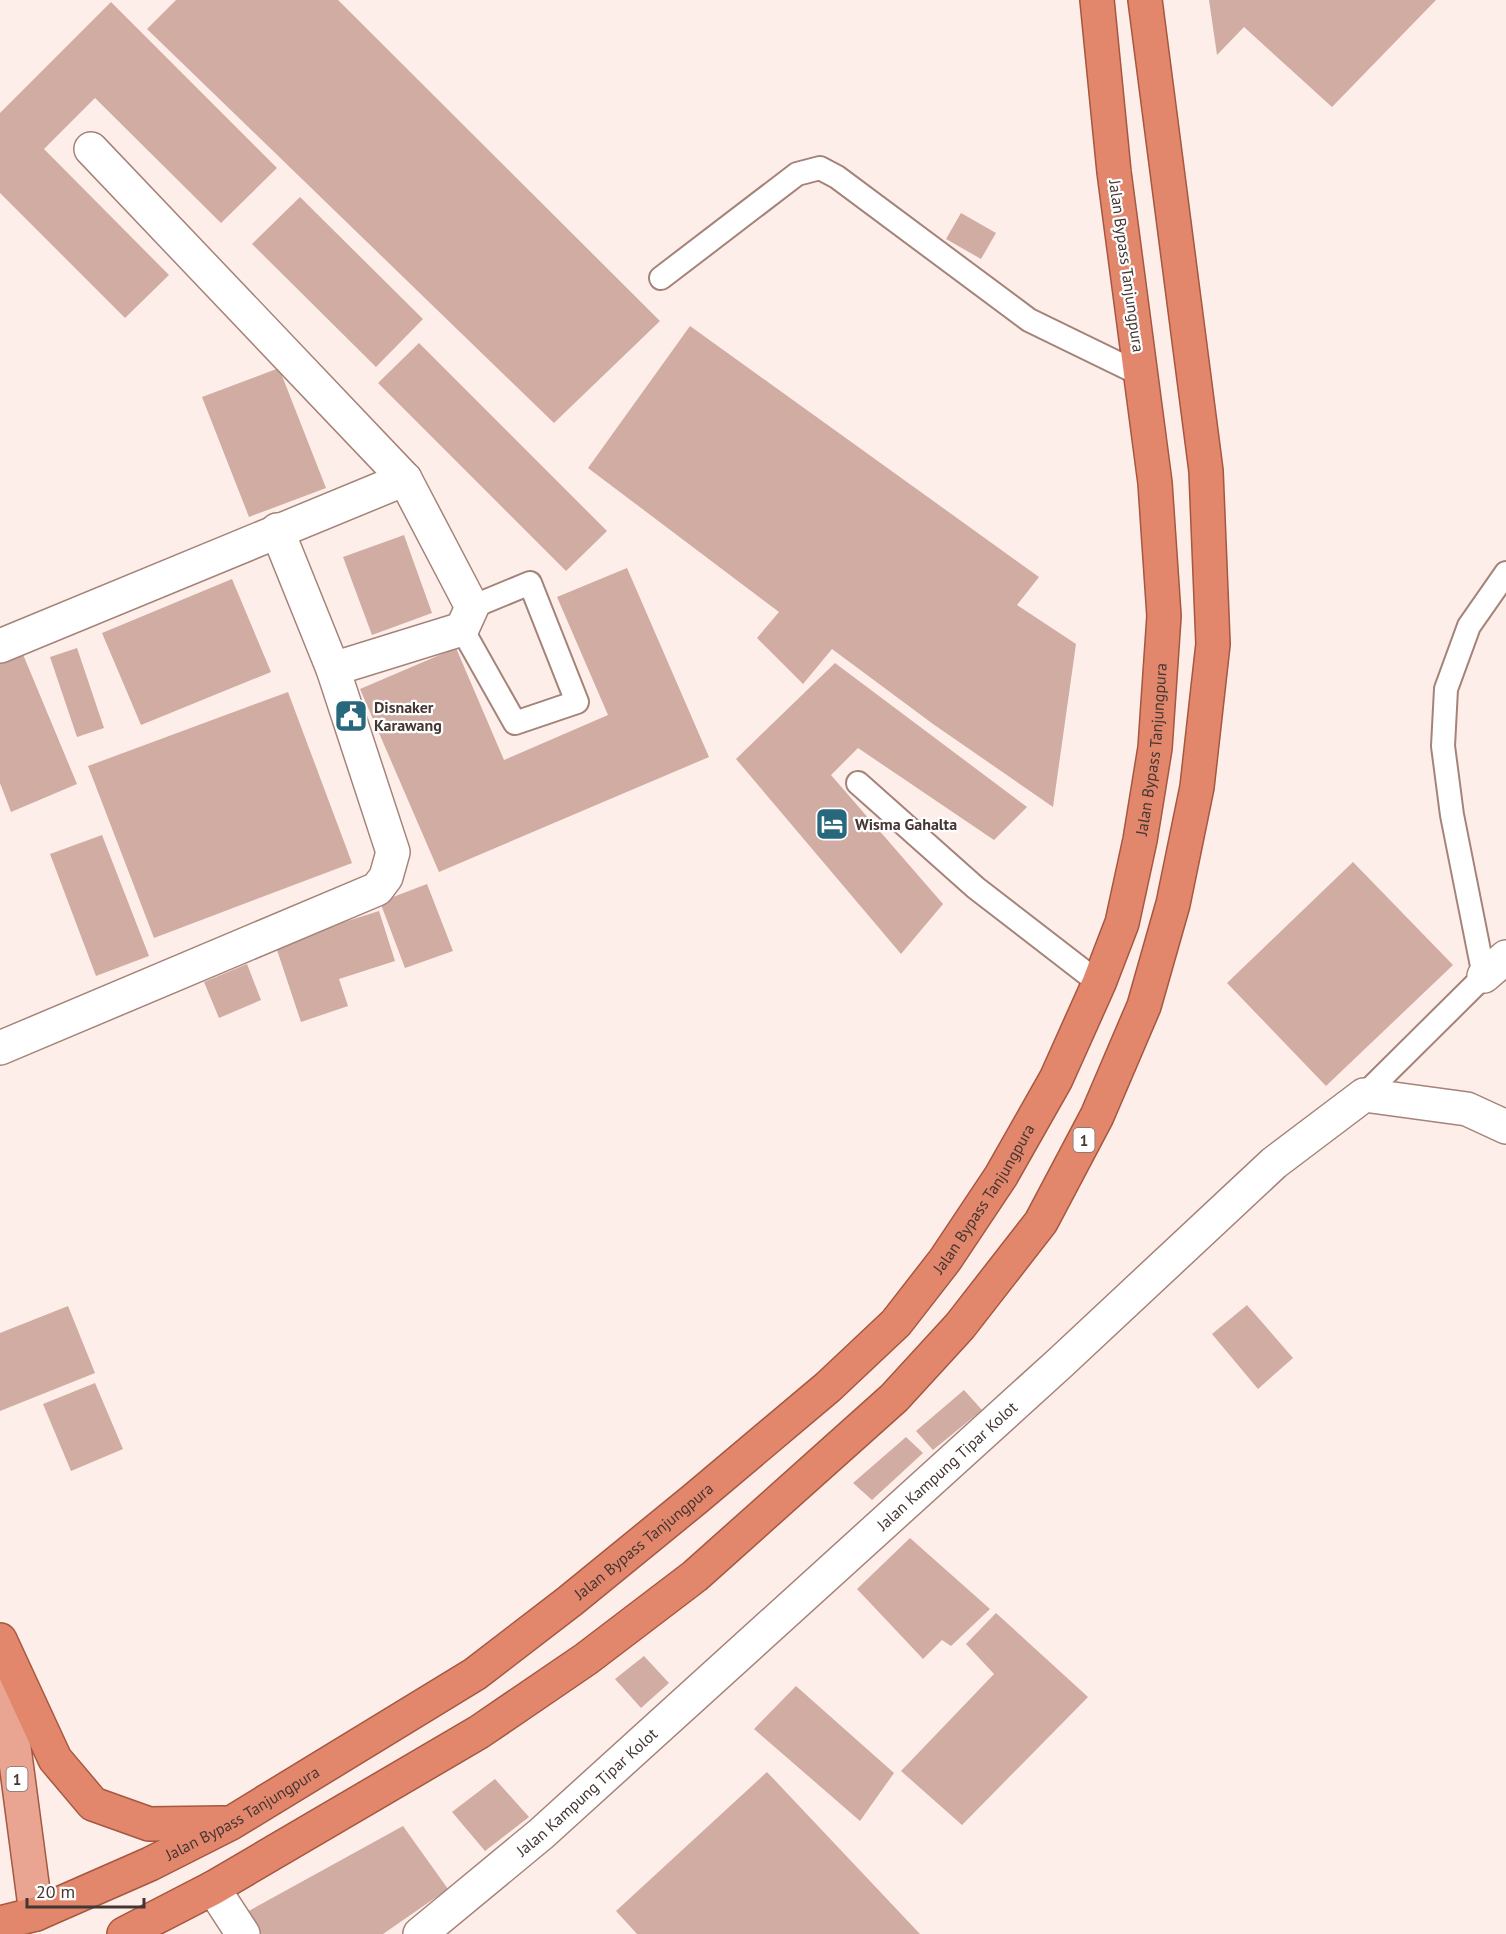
<svg xmlns="http://www.w3.org/2000/svg" width="1506" height="1934" viewBox="0 0 1506 1934" font-family="'PT Sans',sans-serif">
	<style>
		.building { fill: #d0aca2 }
		.lines { fill: none; stroke-linecap: round; stroke-linejoin: round }
		.service-casing { stroke: #a58379; stroke-width: 26 }
		.minor-casing { stroke: #a58379; stroke-width: 36 }
		.primary-casing { stroke: #a65740; stroke-width: 36 }
		.trunk-casing { stroke: #a65740; stroke-width: 36 }
		.service { stroke: #fff; stroke-width: 22 }
		.minor { stroke: #fff; stroke-width: 33 }
		.primary { stroke: #e9a591; stroke-width: 33 }
		.trunk { stroke: #e2876c; stroke-width: 33 }
		.labels { text-anchor: middle; dominant-baseline: central; stroke-width: 4.5; stroke-linejoin: round; paint-order: stroke }
		.shield { fill: #fff; stroke: #7c7270; stroke-width: 1.5 }
		.shield-label { font-size: 15px; font-weight: bold; fill: #443632 }
		.street-label { font-size: 16px; fill: #443632; stroke: #fff }
		.poi-label { font-size: 16px; font-weight: bold; fill: #443632; stroke: #fff; text-anchor: start }
	</style>
	<rect width="100%" height="100%" fill="#feeeea"/>
	<!-- building -->
	<path class="building" d="M176 0H338L660 321 554 423 147 29Z
		M1209 0H1436L1332 107 1244 27 1217 55Z
		M111 2 277 168 221 223 95 98 44 149 169 275 125 318 0 193V113Z
		M300 197 423 319 376 367 252 244Z
		M961 213 996 233 981 259 946 239Z
		M690 326 1039 577 1017 605 1076 644 1053 807 933 724 832 649 803 684 757 638 779 612 588 468Z
		M419 343 607 531 566 571 378 383Z
		M279 368 326 488 249 517 202 397Z
		M404 535 432 613 372 635 343 557Z
		M627 568 709 757 439 872 360 689 456 648 504 760 608 715 557 597Z
		M232 579 271 672 141 725 102 633Z
		M77 648 104 728 77 737 50 657Z
		M22 652 77 784 11 812 0 783V664Z
		M835 663 1027 807 994 840 858 748 831 775 943 904 901 954 736 759Z
		M288 692 352 863 154 938 88 766Z
		M102 835 149 956 96 976 50 854Z
		M1353 862 1453 965 1326 1086 1227 983Z
		M427 884 453 951 405 968 380 902Z
		M379 911 395 961 339 979 348 1006 301 1022 275 944Z
		M247 964 261 1000 219 1018 204 982Z
		M1247 1305 1293 1358 1258 1389 1212 1334Z
		M68 1306 95 1373 0 1411V1333Z
		M95 1383 123 1449 71 1471 43 1404Z
		M964 1390 982 1410 933 1450 916 1431Z
		M906 1437 923 1453 872 1500 853 1483Z
		M910 1538 990 1609 951 1646 942 1640 923 1659 857 1589Z
		M996 1613 1088 1697 962 1825 901 1771 994 1674 966 1644Z
		M644 1656 669 1683 641 1708 615 1679Z
		M796 1686 894 1773 860 1821 754 1729Z
		M767 1772 920 1934H637L616 1911Z
		M495 1779 529 1817 485 1851 452 1812Z
		M403 1826 448 1889 383 1934H258L245 1913Z"/>
	<g class="lines">
		<!-- service casing -->
		<g class="service-casing">
			<path id="service" d="M661 278 797 174 820 168 837 177 1029 320 1142 375
				M462 629 515 723 577 702 530 583 472 607
				M858 783 976 888 1099 983
				M1364 1095 1484 976 1452 815 1443 746 1446 689 1469 626 1506 573"/>
		</g>
		<!-- minor casing -->
		<g class="minor-casing">
			<g id="minor">
				<path d="M91 149 405 479 472 607 462 629 333 669"/>
				<path d="M0 646 405 479"/>
				<path d="M1484 976 1506 957"/>
				<path d="M0 1048 377 889 386 877 393 852 333 669 277 530"/>
				<path d="M213 1888 243 1934"/>
				<path id="s1" d="M420 1934 541 1834 1060 1363 1274 1163 1364 1095 1467 1109 1506 1127"/>
			</g>
		</g>
		<!-- primary casing -->
		<g class="primary-casing">
			<path id="primary" d="M1 1649 36 1914"/>
		</g>
		<!-- trunk casing -->
		<g class="trunk-casing">
			<g id="trunk">
				<path d="M0 1640 55 1759 93 1804 149 1824 223 1823"/>
				<path id="s2" d="M0 1923 36 1914 150 1864 231 1823 475 1674 570 1601 695 1499 828 1387 896 1323 945 1260 1001 1176 1056 1079 1099 983 1122 923 1140 840 1155 748 1164 616 1155 483 1114 172 1097 0"/>
				<path d="M124 1934 213 1888 479 1732 586 1659 695 1576 894 1398 960 1326 1041 1222 1097 1116 1144 1006 1173 904 1197 787 1213 644 1206 471 1145 0"/>
			</g>
		</g>
		<!-- service -->
		<use href="#service" class="service"/>
		<!-- minor -->
		<use href="#minor" class="minor"/>
		<!-- primary -->
		<use href="#primary" class="primary"/>
		<!-- trunk -->
		<use href="#trunk" class="trunk"/>
	</g>
	<!-- icons -->
	<defs>
		<g id="civic-square" transform="scale(1.725)"><rect x="-9" y="-9" width="18" height="18" rx="4" fill="#28687d" stroke="#fff"/><path d="M-.6-6.5H3V-4.5H.6V-3L4-1V1h2V6H-6V1h2V-1L-.6-3ZM-1.2 2.5V6h2.4V2.5Z" fill="#fff"/></g>
		<g id="hotel-square" transform="scale(1.725)"><rect x="-9" y="-9" width="18" height="18" rx="4" fill="#28687d" stroke="#fff"/><path d="M-6-4.5h1.5V1H6V5H4.5V3h-9V5H-6ZM-4 0a1.8 1.8 0 1 1 3.6 0ZM.5 0V-2.5h3Q6-2.5 6 0Z" fill="#fff"/></g>
	</defs>
	<g fill-rule="evenodd">
		<use href="#civic-square" x="351" y="716"/>
		<use href="#hotel-square" x="832" y="824"/>
	</g>
	<g class="labels">
		<!-- shield labels -->
		<g class="shield">
			<rect x="1073.5" y="1128" width="21" height="24" rx="4.5"/>
			<rect x="6.5" y="1767" width="21" height="24" rx="4.5"/>
		</g>
		<g class="shield-label">
			<text x="1084" y="1140">1</text>
			<text x="17" y="1779">1</text>
		</g>
		<!-- street labels -->
		<g class="street-label">
			<text transform="translate(1127 266) rotate(82)">Jalan Bypass Tanjungpura</text>
			<text stroke="none"><textPath href="#s2" startOffset="1725">Jalan Bypass Tanjungpura</textPath></text>
			<text stroke="none"><textPath href="#s2" startOffset="1239">Jalan Bypass Tanjungpura</textPath></text>
			<text stroke="none"><textPath href="#s1" startOffset="705">Jalan Kampung Tipar Kolot</textPath></text>
			<text stroke="none"><textPath href="#s2" startOffset="753">Jalan Bypass Tanjungpura</textPath></text>
			<text stroke="none"><textPath href="#s1" startOffset="219">Jalan Kampung Tipar Kolot</textPath></text>
			<text stroke="none"><textPath href="#s2" startOffset="267">Jalan Bypass Tanjungpura</textPath></text>
		</g>
		<!-- poi labels -->
		<g class="poi-label">
			<text x="374" y="707">Disnaker<tspan x="374" dy="18">Karawang</tspan></text>
			<text x="855" y="824">Wisma Gahalta</text>
		</g>
	</g>
	<!-- scale -->
	<path d="M27 1898v9h117v-9" fill="none" stroke="#443632" stroke-width="3"/>
	<text x="36" y="1898" font-size="18" fill="#443632" stroke="#ffffff" stroke-width="4.5" paint-order="stroke">20 m</text>
</svg>
